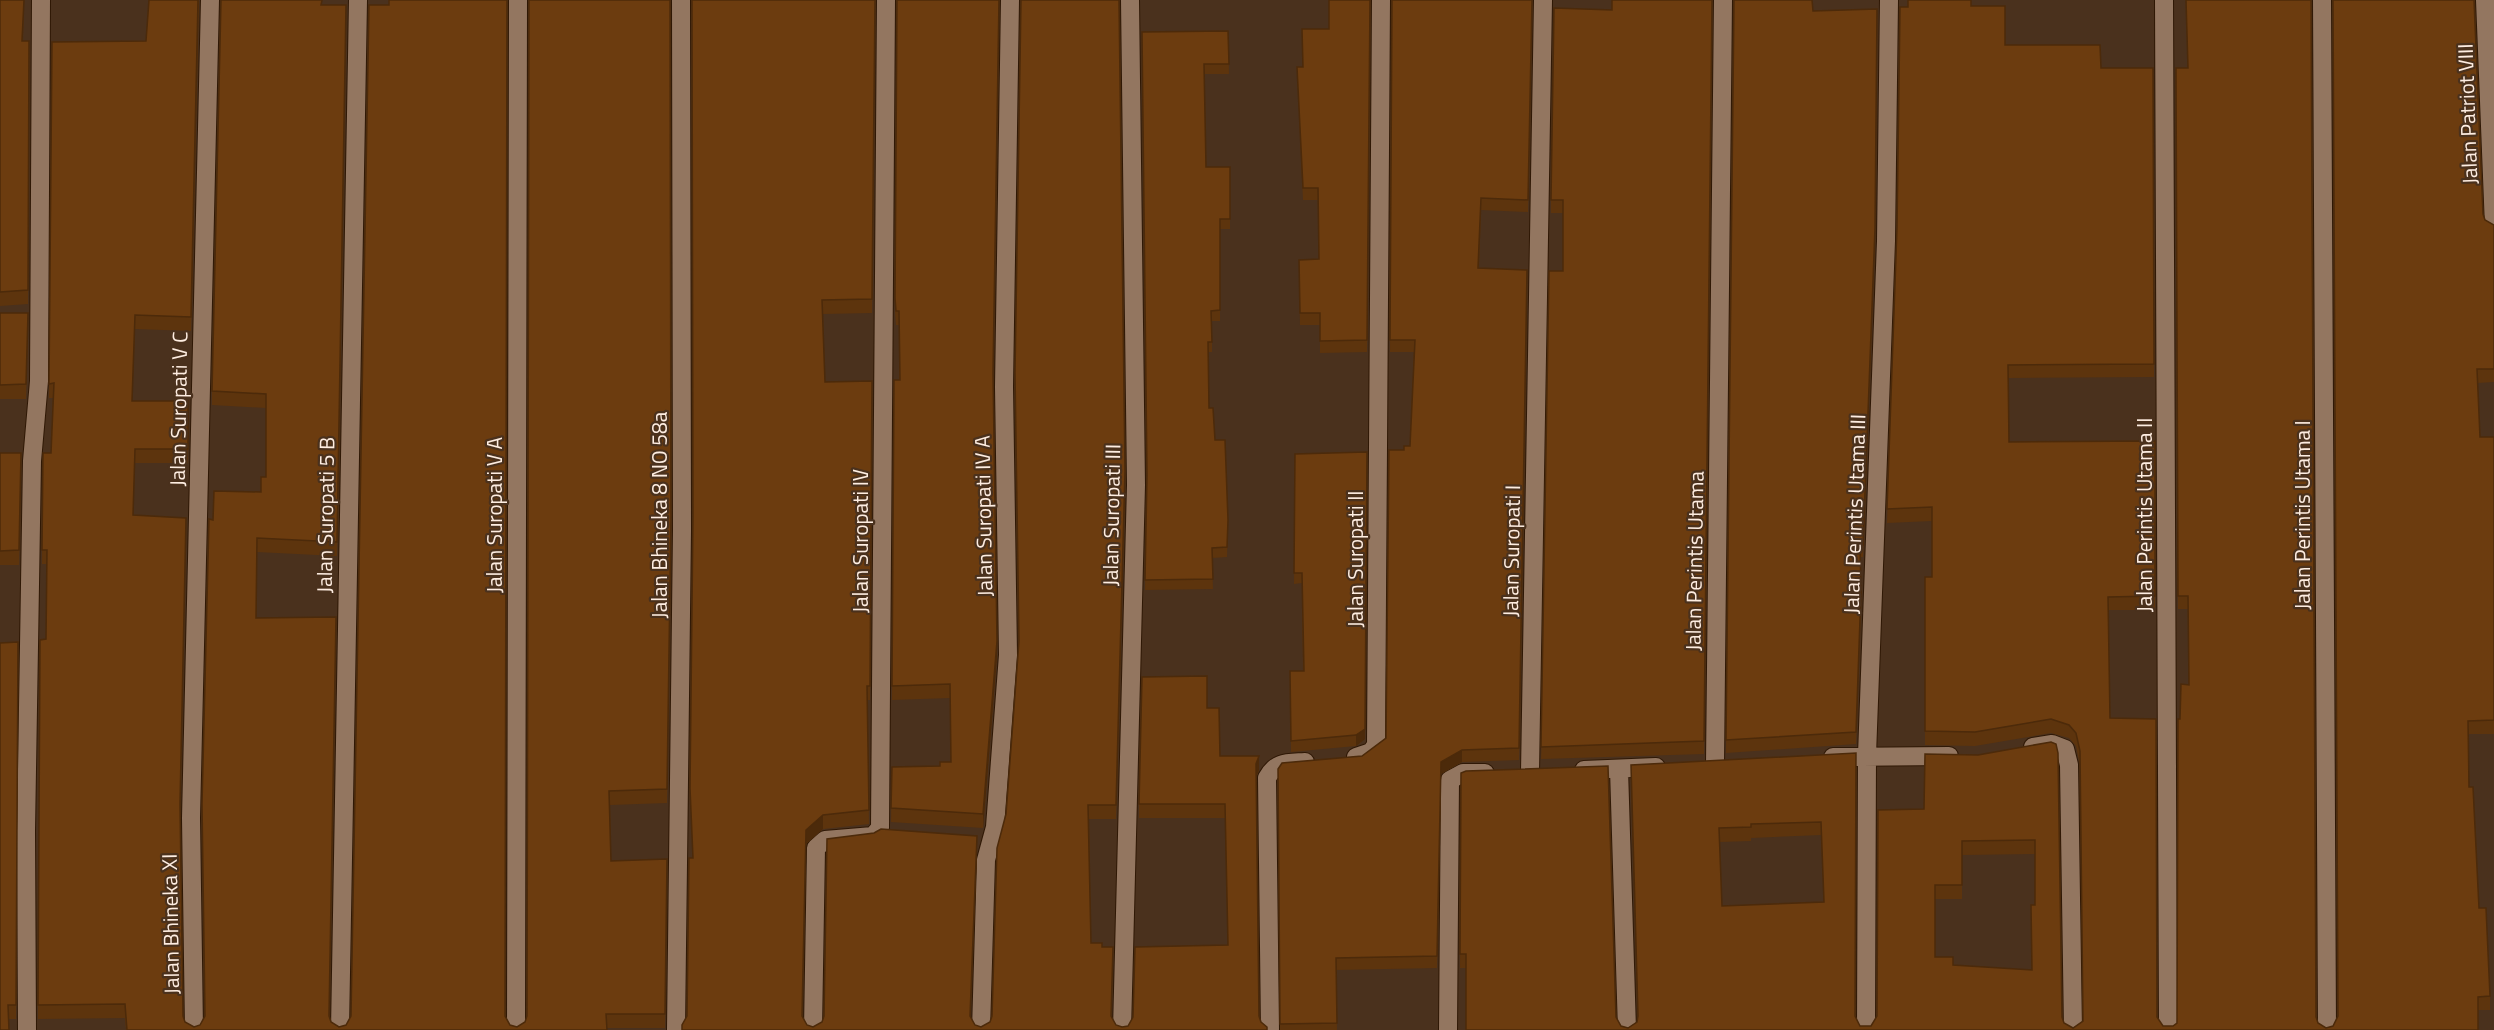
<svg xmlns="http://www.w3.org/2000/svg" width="2494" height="1030" viewBox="0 0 2494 1030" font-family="'Titillium Web',sans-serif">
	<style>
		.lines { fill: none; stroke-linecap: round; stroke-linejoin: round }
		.minor-casing { stroke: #2f1805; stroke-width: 20 }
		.minor { stroke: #937660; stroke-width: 18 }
		.wall { fill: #5d340d; fill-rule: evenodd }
		.shaded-wall { fill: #4c2a0a }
		.building { fill: #6c3c0f; stroke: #4c2a0a; stroke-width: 1.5; fill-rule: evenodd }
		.labels { text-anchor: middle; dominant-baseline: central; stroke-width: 4.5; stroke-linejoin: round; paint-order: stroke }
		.street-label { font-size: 21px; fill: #feede1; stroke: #4a311d }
	</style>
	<rect width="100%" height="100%" fill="#4a311d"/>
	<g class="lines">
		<!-- minor casing -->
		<g class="minor-casing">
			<path id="minor" d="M2164 0 2168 1030
				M2322 0 2327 1030
				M2485 0 2494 227
				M2033 747 2052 744 2065 749 2069 765 2073 1030
				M1356 757 1371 752 1376 745 1381 0
				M1833 757 1949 756
				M1715 765 1723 0
				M1619 769 1627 1030
				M1584 770 1656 767
				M1530 772 1543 0
				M27 1030 26 831 32 461 39 381 41 0
				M194 1030 191 818 210 0
				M340 1030 358 0
				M516 1030 518 0
				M676 1030 682 530 681 0
				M813 1030 816 848 825 840 873 836 880 828 886 0
				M981 1030 986 860 995 827 1008 655 1004 387 1010 0
				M1122 1030 1136 485 1130 0
				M1270 1030 1267 778C1276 761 1288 763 1305 762
				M1448 1030 1450 780 1463 773H1485
				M1866 1030 1867 755 1886 241 1889 0"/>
		</g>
		<!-- minor -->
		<use href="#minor" class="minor"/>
	</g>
	<!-- wall -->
	<path class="wall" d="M0 0H24L23 41H29L28 304 0 306Z
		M199 0 191 331 135 329 132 401H188V463H135L133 515 180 813 183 1016 185 1022 194 1027 200 1025 205 1016 213 520 261 492 266 477V408L212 405V391L322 5H346L337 556 257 552 256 618 331 1022 339 1027 505 1016 510 1025 517 1027 525 1022 671 530 667 803 610 805 611 861 667 859 665 1028H606L607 1030H126L125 1018 38 1019 40 640 46 639 47 564H42L43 453H51L53 398H49L52 42 146 41Z
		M875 0 872 313 823 314 825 382 872 381 870 700H867L869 824 823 829 806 844 802 1017 807 1025 813 1027 822 1022 977 850 970 1017 975 1025 981 1027 990 1022 1125 485 1116 819H1089L1091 943 1111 1017 1116 1025 1122 1027 1128 1026 1228 945 1225 818H1139V804L1207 708 1220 756 1259 770 1256 778 1259 1016 1261 1022 1267 1027 682 1030 687 1016 693 858 690 788 693 518Z
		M897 0 993 380 997 655 983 828 891 822 892 767 940 766 951 762 950 698 892 700 894 380H899V325H896L895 312Z
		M1370 0 1367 352 1320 353V325H1300L1299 260 1319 259 1318 200H1303L1297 67H1303L1329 29Z
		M1392 0H1532L1528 212 1481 210 1479 268 1527 270 1519 760 1462 762 1441 774 1437 968 1336 970 1337 1030H1280L1278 769 1362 756 1386 738 1404 450 1410 446 1414 352H1390Z
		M1712 0 1704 754 1541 759 1563 271V213H1551V200L1612 10Z
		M1734 0 1813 11 1875 241 1863 557H1860L1861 604 1856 744 1726 753Z
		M1908 0H1971V6L2005 45 2101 68H2153L2154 377 2008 378 2009 442 2155 441V610H2108L2110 718 2157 1017 2163 1026H2173L2177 1023 2180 719 2189 685 2188 609H2178L2176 68 2316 1017 2318 1023 2326 1028 2333 1026 2338 1017 2483 214 2485 220 2494 225V382L2477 383 2480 437H2494V734H2468L2469 787 2479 908 2490 996V1010H2478V1030H1466V968H1460L1461 773 1621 1026 1628 1028 1637 1022 1638 1017 1631 779 1856 753 1855 1017 1860 1026H1871L1877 1016 1924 809 1978 755 2051 742 2062 1017 2064 1023 2073 1028 2083 1021 2080 765 2076 746 2069 738 2051 733 1975 746 1925 745V577H1932V521L1887 523ZM1821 835 1824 902 1722 906 1719 842 1751 841V838ZM2035 854V905L2032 970 1953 965 1935 957V899H1962V855Z
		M1228 31 1229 74H1204L1206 167H1230V229H1220V321H1212V352H1208L1209 408 1228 520 1227 557 1212 558 1213 589 1145 590 1147 478 1142 32Z
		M0 313 28 327 26 399H0Z
		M0 453H21L19 565H0Z
		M1295 454 1365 739 1356 746 1291 752 1290 671H1303L1302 583 1294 584Z
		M18 642 16 1019H9L0 1030Z"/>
	<!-- shaded-wall -->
	<path class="shaded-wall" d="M1367 452 1365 739 1356 746V735Z
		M997 641V655L983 828V814Z
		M1462 750V762L1441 774 1437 968 1441 762Z
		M1259 756V770L1256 778V764Z
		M823 815V829L806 844V830Z
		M977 836V850L970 1030V1016Z"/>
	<!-- building -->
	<path class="building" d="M0 0H24L22 41H29L28 290 0 292Z
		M149 0H198L191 317 135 315 132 401H188V449H135L133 515 186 518 180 804 183 1016 185 1022 194 1027 200 1025 205 1016 202 804 209 519 213 520 214 491 261 492V477H266V394L212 391 221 0H322L321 5H346L337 542 257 538 256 618 336 617 329 1016 331 1022 339 1027 346 1025 351 1016 369 5H389V0H507L505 1016 510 1025 517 1027 525 1022 527 1016 529 0H670L671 516 667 789 609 791 611 861 667 859 665 1014H606L607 1030H127L125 1004 38 1005 40 640 46 639 47 550H42L43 453H51L54 383 49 384 52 42 146 41Z
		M692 0H875L872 299 822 300 825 382 872 381 870 686H867L869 810 823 815 806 830 802 1016 807 1025 813 1027 822 1022 824 1016 827 839 874 833 881 829 977 836 970 1016 975 1025 981 1027 990 1022 992 1016 997 848 1006 814 1019 641 1015 373 1021 0H1119L1125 471 1116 805H1088L1091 943H1102V947H1113L1111 1016 1116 1025 1122 1027 1128 1026 1133 1017 1135 947 1228 945 1225 804H1139L1142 677 1207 676V708H1219L1220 756H1259L1256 764 1259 1016 1261 1022 1267 1027V1030H682V1025L687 1016 689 858H693L690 788 693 516Z
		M897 0H999L993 373 997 641 983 814 891 808 892 767 940 766V762H951L950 684 892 686 894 380H900L899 311H896L895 298Z
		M1329 0H1370L1367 340 1320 341V313H1300L1299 260 1319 259 1318 188H1303L1297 67H1303L1302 29H1329Z
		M1392 0H1532L1528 200 1481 198 1478 268 1527 270 1519 748 1462 750 1441 762 1437 956 1336 958 1337 1023 1280 1024 1278 769 1282 763 1362 756 1386 738 1389 450H1404V446H1410L1415 340H1390Z
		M1612 0H1712L1704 741 1541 747 1549 271H1563V200H1551L1554 8 1612 10Z
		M1734 0H1812L1813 11 1877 9 1875 228 1863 545H1860L1861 591 1856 732 1726 740Z
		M1908 0H1971V6H2005V45H2100L2101 68H2153L2154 364 2008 365 2009 442 2155 441V596L2108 597 2110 718 2156 719 2157 1017 2163 1026H2173L2177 1023 2178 719H2180L2181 684 2189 685 2188 596H2178L2176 68H2188L2186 0H2311L2316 1017 2318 1023 2326 1028 2333 1026 2338 1016 2333 0H2474L2483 214 2485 220 2494 225V369H2477L2480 437H2494V720L2468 721 2469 787H2473L2479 908H2486L2490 996 2478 997V1030H1466V954H1460L1461 773 1466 771 1608 766 1616 1017 1621 1026 1628 1028 1637 1022 1638 1016 1631 765 1856 753 1855 1016 1860 1026H1871L1877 1016 1878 810 1924 809 1925 754 1978 755 2051 742 2056 744 2058 753 2062 1017 2064 1023 2073 1028 2083 1021 2080 751 2076 733 2069 725 2051 719 1975 732 1925 731V577H1932V507L1887 509 1897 228 1900 7H1908ZM1821 822 1824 902 1722 906 1719 828 1751 827V824ZM2035 840V905H2031L2032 970 1953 965V957H1935V885H1962V841Z
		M1228 31 1229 64H1204L1206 167H1230V219H1220V310L1211 311 1212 342H1208L1209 408H1213L1215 440H1225L1228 520 1227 547 1212 548 1213 579 1145 580 1147 475 1142 32Z
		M0 313H28L26 384 0 385Z
		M1367 452 1365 729 1356 735 1291 741 1290 671H1304L1302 573H1294L1295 454Z
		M0 453H21L19 550 0 551Z
		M18 642 16 1005H8L9 1030H0V643Z"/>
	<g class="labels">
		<!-- street labels -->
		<g class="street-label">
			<text transform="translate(2467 114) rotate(-92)">Jalan Patriot VIII</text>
			<text transform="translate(178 409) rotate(-89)">Jalan Suropati V C</text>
			<text transform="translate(1854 514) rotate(-88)">Jalan Perintis Utama III</text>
			<text transform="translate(325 515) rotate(-89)">Jalan Suropati 5 B</text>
			<text transform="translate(494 515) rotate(-90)">Jalan Suropati V A</text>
			<text transform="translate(659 515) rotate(-90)">Jalan Bhineka 8 NO 58a</text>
			<text transform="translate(1111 515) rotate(-89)">Jalan Suropati III</text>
			<text transform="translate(2144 515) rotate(-90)">Jalan Perintis Utama II</text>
			<text transform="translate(2302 515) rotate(-90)">Jalan Perintis Utama I</text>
			<text transform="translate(983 516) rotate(-91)">Jalan Suropati IV A</text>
			<text transform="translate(860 541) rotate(-90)">Jalan Suropati IV</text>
			<text transform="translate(1511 551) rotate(-89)">Jalan Suropati I</text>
			<text transform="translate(1355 559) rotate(-90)">Jalan Suropati II</text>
			<text transform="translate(1694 561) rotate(-89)">Jalan Perintis Utama</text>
			<text transform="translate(170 924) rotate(-91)">Jalan Bhineka XI</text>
		</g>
	</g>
</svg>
